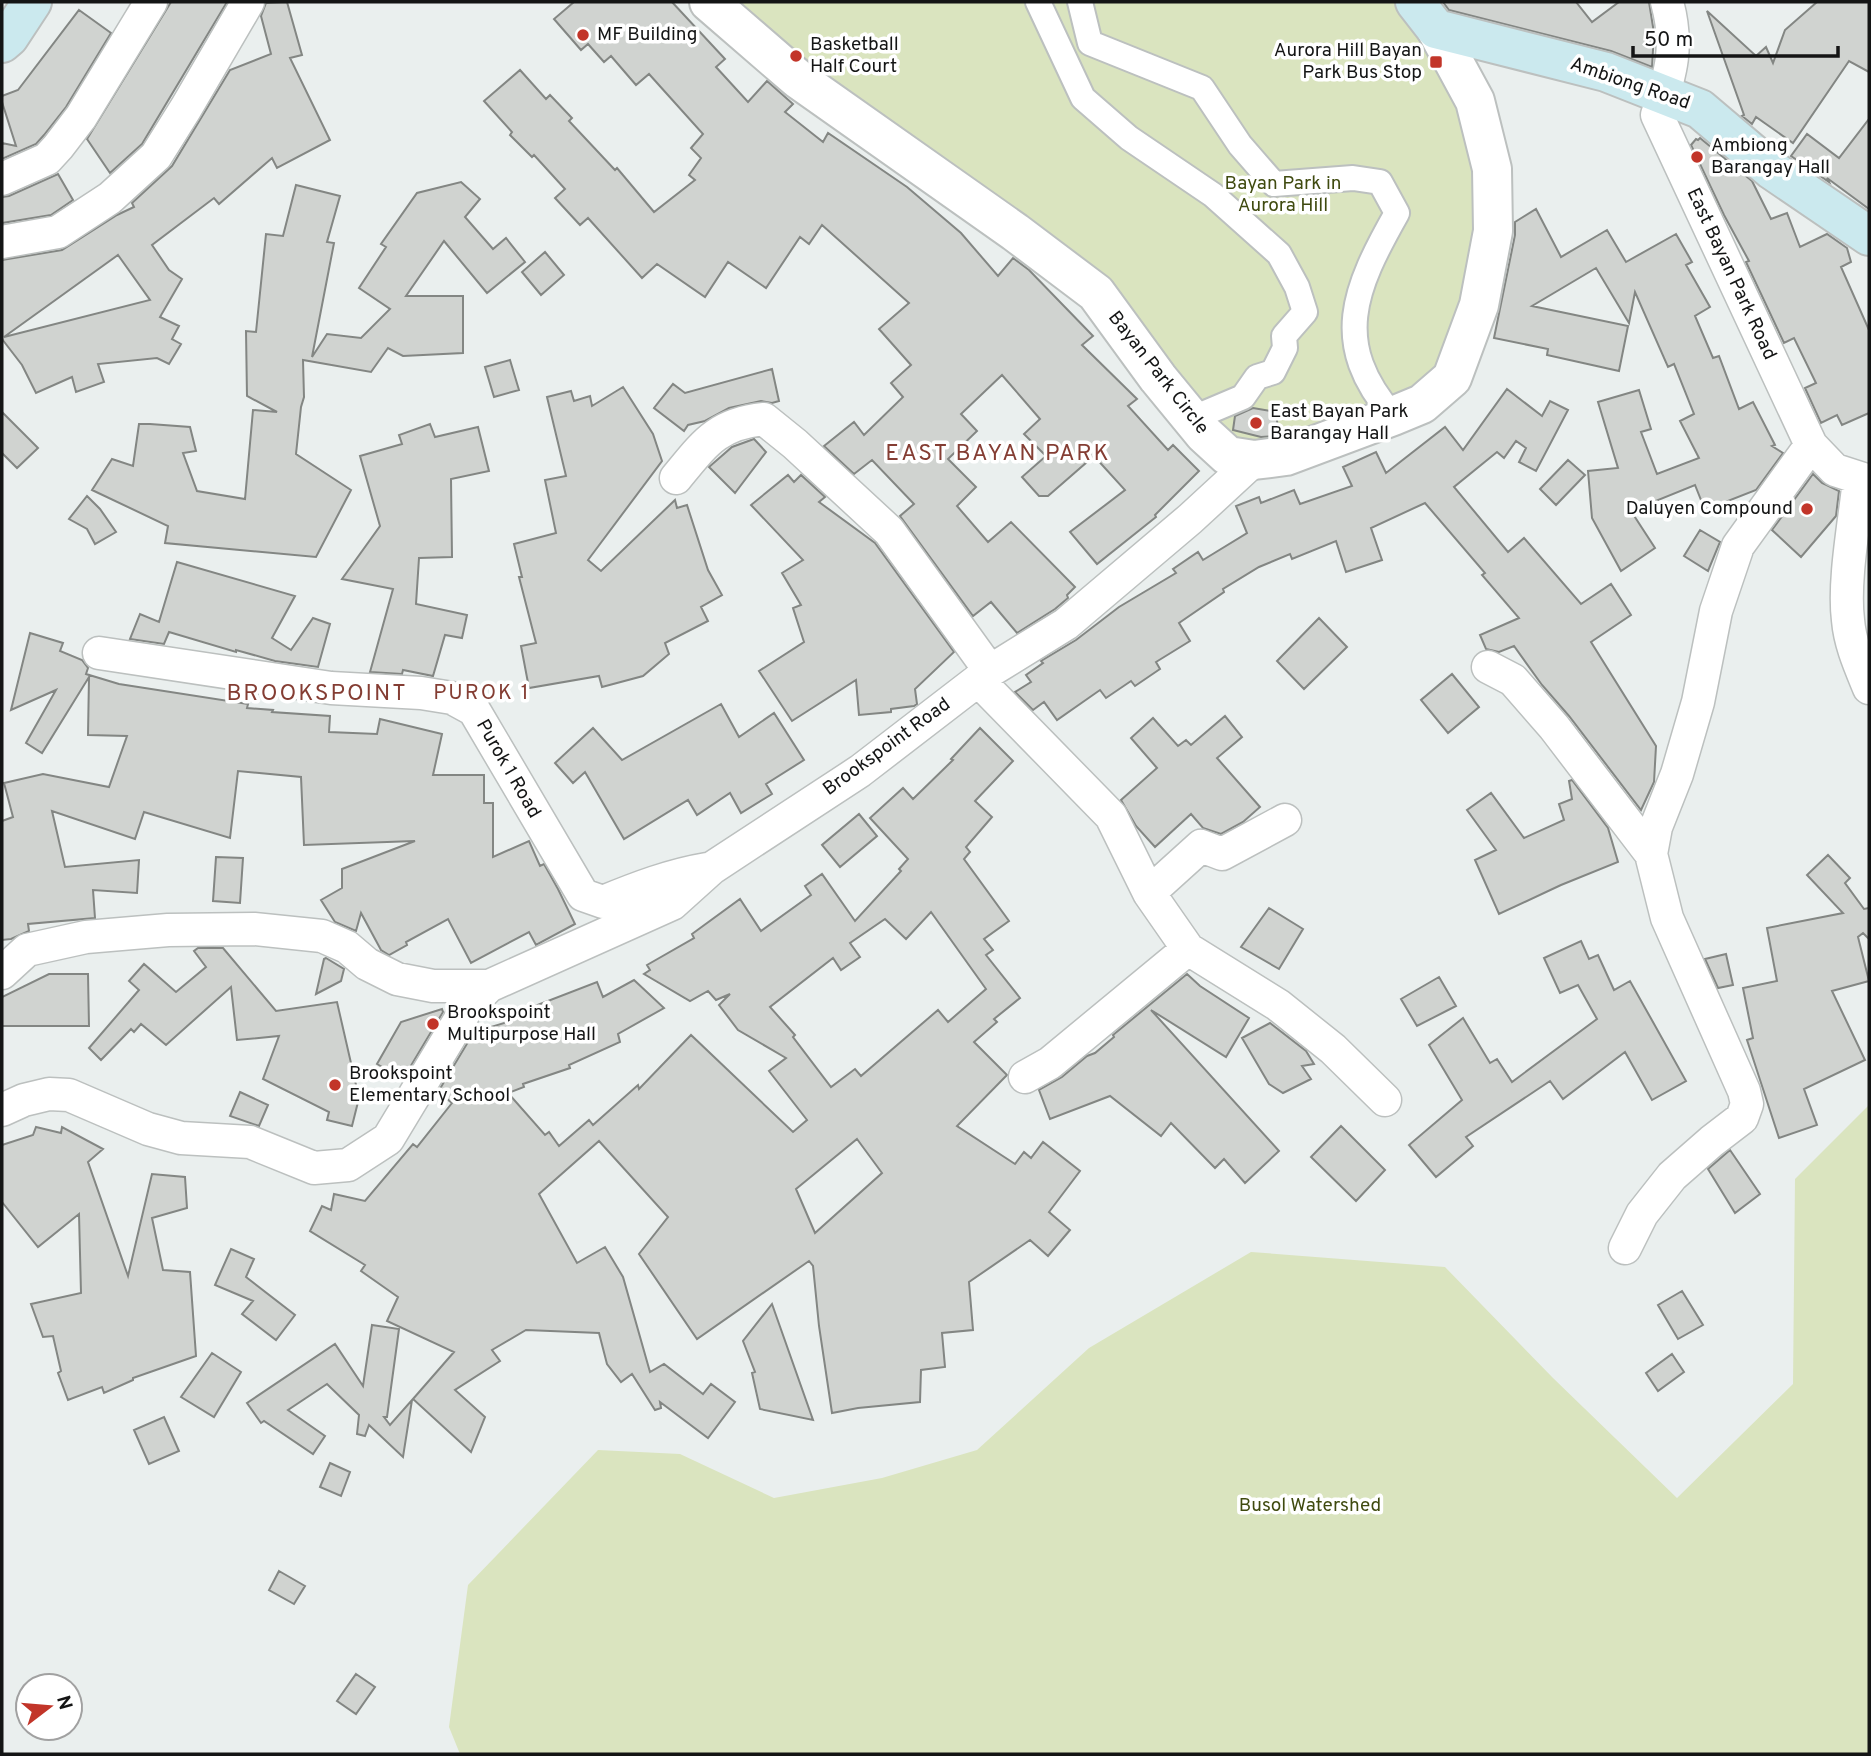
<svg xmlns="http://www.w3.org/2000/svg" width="1871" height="1756" viewBox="0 0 1871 1756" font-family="Overpass,sans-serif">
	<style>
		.green { fill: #dae4bf }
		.building { fill: #d0d3d0; stroke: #838683; stroke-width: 2; fill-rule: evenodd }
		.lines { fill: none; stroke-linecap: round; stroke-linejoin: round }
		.pedestrian-casing { stroke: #bcc0bf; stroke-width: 28 }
		.minor-casing { stroke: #bcc0bf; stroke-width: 35 }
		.tertiary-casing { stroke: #bcc0bf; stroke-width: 42 }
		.secondary-casing { stroke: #bcc0bf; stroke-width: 42 }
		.pedestrian { stroke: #fff; stroke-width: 24 }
		.minor { stroke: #fff; stroke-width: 32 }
		.tertiary { stroke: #fff; stroke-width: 38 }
		.secondary { stroke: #cbe9ee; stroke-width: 38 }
		.poi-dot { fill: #c23529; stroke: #fff; stroke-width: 2.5 }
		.labels { text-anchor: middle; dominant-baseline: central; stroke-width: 7; stroke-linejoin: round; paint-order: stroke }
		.poi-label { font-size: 19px; fill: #141515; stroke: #fff; text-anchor: start }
		.street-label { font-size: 19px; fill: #141515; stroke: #fff }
		.park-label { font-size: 19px; fill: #3f4a0f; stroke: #fff }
		.neighbourhood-label { font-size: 21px; letter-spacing: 2px; fill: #843d33; stroke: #fff }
		.quarter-label { font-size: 23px; letter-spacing: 2px; fill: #843d33; stroke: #fff }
	</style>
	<rect width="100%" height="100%" fill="#eaefee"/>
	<!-- green -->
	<path class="green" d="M732 2H1396L1425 38 1460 105 1477 172 1478 228 1464 303 1440 369 1403 395 1321 428 1255 445 1228 437 1172 370Z
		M1869 1105V1754H460L449 1727 468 1585 598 1450 680 1454 774 1498 882 1478 977 1450 1089 1348 1251 1252 1445 1267 1553 1378 1677 1498 1793 1384 1795 1179Z"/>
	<!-- building -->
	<path class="building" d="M171 2H227L142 144 110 173 87 139Z
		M287 2 302 55 290 58 330 140 277 168 272 158 219 204 214 198 152 245 169 270 182 279 160 317 179 326 172 339 181 344 169 364 157 358 98 364 104 382 76 392 72 377 36 393 22 365 2 339V260L62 250 117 215 134 207 132 203 172 166 230 70 271 54 261 16 266 3ZM118 255 150 300 4 337Z
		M574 2H672L725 59 716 67 748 102 767 81 793 104 785 112 823 142 828 133 907 187 961 233 998 276 1013 258 1029 270 1093 336 1082 345 1137 399 1128 406 1168 450 1173 445 1199 471 1155 515 1156 517 1097 564 1070 532 1125 490 1094 456 1048 496H1039L1022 477 1046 456 1024 434 1040 419 1002 375 961 414 977 431 948 459 976 487 957 506 988 542 1011 522 1075 587 1067 595 1068 598 1055 609 1017 633 991 602 973 616 900 516 914 504 872 460 854 474 824 446 854 422 864 435 903 397 891 383 911 365 879 329 909 303 822 225 809 244 800 237 766 288 728 262 705 297 657 264 642 278 588 218 580 225 555 198 565 189 534 155 532 157 510 135 512 132 484 101 520 70 546 99 550 95 572 118 569 121 615 170 617 168 654 212 695 180 689 175 701 158 691 148 703 134 649 74 636 85 611 56 604 62 588 44 581 50 554 19Z
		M1443 2H1576L1592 22 1619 2H1649L1654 33 1652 67 1611 51 1449 10Z
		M1817 2H1869V72L1849 61 1793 143 1756 117 1752 124 1742 116 1744 115 1707 11 1756 56 1766 47 1773 63 1785 30Z
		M79 10 111 33 66 107 44 135 36 144 2 159V143L16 146 2 102V96L18 90Z
		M1869 119V209L1827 178 1829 182 1791 156 1807 134 1839 158Z
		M1700 138 1752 181 1771 219 1787 213 1800 247 1827 234 1847 248 1851 262 1841 267 1869 330V413L1842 425 1837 415 1821 423 1805 388 1816 383 1794 338 1784 343 1746 262 1749 261 1724 215 1691 145 1696 139 1698 140Z
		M58 174 73 200 51 215 2 223V197L9 196Z
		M461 182 480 199 465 217 493 249 506 238 525 262 487 293 444 241 406 296H463V353L403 356 388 348 371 372 303 360 304 397 301 407 296 454 351 490 316 557 165 543 168 526 92 490 112 459 133 466 139 424H150L190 427 196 451 183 453 197 491 245 499 253 410 277 412 247 396 246 331 256 332 266 234 283 236 296 185 340 196 327 242 334 243 312 357 327 334 361 338 390 309 359 288 386 247 381 244 417 193Z
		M1536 209 1561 257 1607 230 1626 262 1676 234 1692 262 1686 265 1710 307 1695 316 1713 358 1719 356 1739 409 1753 402 1775 445 1772 446 1783 453 1756 490 1705 510 1695 485 1631 511 1655 548 1621 571 1592 518 1588 471 1618 468 1598 402 1639 390 1651 429 1641 432 1657 474 1699 458 1680 421 1694 414 1674 364 1668 367 1635 292 1629 323 1596 268 1532 306 1628 326 1619 371 1547 355 1548 349 1494 338 1515 235V222Z
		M545 252 564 275 541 295 522 272Z
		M510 360 519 390 494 397 485 367Z
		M772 369 779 401 772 403 761 401 729 408 705 421 688 425 684 431 654 408 673 384 685 393Z
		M623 387 653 434 662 461 588 560 601 571 675 500 677 508 687 505 708 570 722 595 701 607 708 621 665 643 669 654 643 676 602 687 599 676 529 688 521 646 536 643 519 577H522L514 544 556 533 545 480 566 476 547 397 571 391 574 401 590 396 592 406Z
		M1507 389 1542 416 1550 401 1568 410 1536 471 1519 462 1526 448 1516 441 1504 458 1497 452 1454 487 1508 552 1524 538 1581 604 1611 584 1631 615 1591 642 1656 746 1654 782 1641 810 1569 716 1542 685 1514 646 1499 652 1486 649 1480 635 1519 618 1482 575 1485 573 1425 503 1371 528 1382 560 1346 572 1336 541 1292 559 1290 554 1259 567 1223 589 1224 592 1179 623 1190 641 1156 662 1160 669 1135 686 1131 681 1106 698 1100 690 1057 720 1044 702 1033 710 1015 692 1031 682 1026 675 1043 663 1041 661 1076 640 1119 607 1176 573 1173 569 1198 552 1203 560 1247 533 1236 506 1259 497 1261 503 1294 490 1300 504 1352 486 1343 467 1376 452 1386 473 1445 427 1463 450Z
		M1253 408 1276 412 1278 429 1274 436 1261 437 1233 430 1235 416Z
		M2 412 38 448 17 468 2 453Z
		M430 424 435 437 478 427 489 471 451 479 452 557 419 558 416 604 467 615 462 638 445 635 433 676 403 670 402 674 370 672 393 589 342 579 380 526 360 456 402 444 399 435Z
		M754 439 766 452 735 493 709 467 732 447Z
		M1568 460 1585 475 1556 505 1540 489Z
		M1813 474 1822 483 1839 491 1836 516 1801 557 1772 530Z
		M788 475 794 482 801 475 825 497 819 502 875 543 954 652 915 689 917 704 914 706 891 709V712L859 715 856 680 792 721 759 671 804 642 793 608 801 605 782 573 803 560 751 505Z
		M87 496 100 509 116 532 95 544 87 529 69 519Z
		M1700 530 1720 542 1708 571 1684 556Z
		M177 562 295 596 272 638 291 650 313 618 330 624 318 667 275 661 236 650V652L169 632 164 644 130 639 140 614 159 622Z
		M1319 618 1347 647 1304 689 1277 661Z
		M30 633 63 643 60 651 82 660 88 668 86 674 119 684 248 704 247 708 273 710 272 712 330 716 329 732 377 734 380 719 442 734 433 775H484V803H493V857L529 841 540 866 544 864 558 889 575 924 536 945 529 932 471 963 448 919 406 942 407 945 389 955 381 950 361 913 356 931 335 922 321 900 342 888V869L415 841 304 845 301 777 238 771 230 838 144 812 135 839 52 811 65 867 139 860 137 893 93 890 95 918 28 924 29 931 11 939 2 940V821L13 817 4 783 43 774 109 787 127 736 88 735 89 677 42 753 26 743 56 690 11 710Z
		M1452 674 1479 707 1448 733 1421 700Z
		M721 704 739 737 774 713 804 760 766 784 772 794 741 813 730 793 697 815 688 800 624 839 585 772 573 783 555 763 593 728 622 760Z
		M1225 716 1242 737 1217 758 1260 807 1243 822 1221 834 1203 828 1191 814 1155 847 1136 826 1121 800 1157 768 1131 738 1153 718 1178 746 1186 740 1191 745Z
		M980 728 1013 761 975 801 992 817 966 847 970 852 964 859 1009 921 984 939 993 950 986 955 1020 998 994 1019 997 1022 974 1042 1007 1075 957 1126 1015 1164 1024 1152 1031 1158 1043 1142 1080 1171 1049 1212 1070 1230 1048 1256 1030 1240 969 1282 973 1330 942 1333 945 1367 921 1370 920 1402 858 1408 832 1413 819 1326 813 1266 809 1261 697 1339 639 1254 668 1217 599 1141 539 1194 577 1263 605 1247 623 1277 650 1372 664 1364 703 1394 711 1384 735 1402 708 1438 660 1402 661 1408 655 1410 632 1374 621 1382 607 1364 599 1333 526 1330 492 1350 500 1361 455 1390 485 1417 471 1452 413 1399 454 1352 387 1321 398 1297 361 1271 365 1265 310 1231 322 1206 331 1210 334 1194 365 1201 413 1144 417 1147 452 1103 438 1092 474 1032 511 1021 509 1016 597 982 603 997 634 980 664 1008 618 1034 620 1042 569 1065 570 1068 523 1084 524 1087 508 1093 545 1135 549 1132 559 1146 589 1120 593 1125 638 1085 639 1089 691 1035 793 1132 807 1120 769 1071 786 1058 738 1030 719 1005 730 994 716 1000 708 991 690 1001 644 974 650 970 647 965 694 938 692 934 740 899 761 931 811 895 805 886 822 874 855 921 901 871 899 869 908 859 870 818 903 788 913 799 953 760 951 759ZM931 912 986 989 948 1022 938 1010 861 1076 855 1069 831 1087 793 1037 795 1035 770 1007 833 958 841 970 860 957 850 943 885 919 906 939ZM857 1139 882 1173 815 1233 796 1189Z
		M1572 780 1608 828 1618 862 1561 885 1499 914 1475 860 1496 850 1467 810 1491 793 1524 838 1564 820 1559 804 1572 799 1569 781Z
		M859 814 877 836 840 867 822 845Z
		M1828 855 1850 878 1845 883 1864 909 1869 908V939L1863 933 1858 937 1869 981 1832 991 1865 1060 1804 1089 1817 1125 1779 1138 1747 1040 1753 1038 1743 988 1777 981 1767 928 1843 913 1807 875Z
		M216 857 243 858 240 903 213 901Z
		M1269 908 1303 929 1279 969 1241 947Z
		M1581 941 1589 959 1598 955 1614 990 1630 981 1686 1081 1652 1100 1625 1052 1563 1099 1550 1081 1466 1137 1473 1146 1436 1177 1409 1145 1462 1100 1429 1045 1463 1018 1490 1063 1497 1059 1512 1082 1597 1019 1578 985 1560 993 1544 958Z
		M198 948H223L276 1011 337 1002 359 1098 352 1126 327 1120 329 1112 263 1079 279 1036 237 1040 231 987 166 1045 141 1024 134 1032 131 1029 101 1060 89 1048 139 990 129 981 144 964 176 992 206 967 194 951Z
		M1726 954 1733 985 1718 988 1705 959Z
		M326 958 344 969 341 981 316 994 324 959Z
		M49 974H88L89 1026H2V997Z
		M1187 974 1200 986 1249 1018 1226 1057 1151 1010 1279 1151 1245 1183 1224 1159 1215 1168 1171 1123 1161 1136 1110 1096 1050 1119 1039 1090 1062 1077 1087 1056 1095 1053 1114 1037 1113 1035Z
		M1439 977 1456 1006 1417 1026 1401 999Z
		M442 1009 443 1012 403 1079 377 1064 401 1022Z
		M1270 1023 1306 1051 1314 1064 1302 1066 1311 1079 1283 1093 1269 1084 1242 1038Z
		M240 1092 268 1105 259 1126 230 1116Z
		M1341 1126 1385 1170 1356 1201 1311 1157Z
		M36 1127 61 1133 62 1127 103 1149 88 1162 128 1276 152 1174 185 1177 187 1208 152 1218 163 1270 190 1272 196 1356 133 1378V1380L104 1393 102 1387 68 1400 58 1373 61 1371 53 1336 43 1337 31 1304 81 1293 79 1214 38 1247 2 1202V1145L33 1135Z
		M1730 1150 1760 1194 1735 1213 1708 1169Z
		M231 1249 254 1259 246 1277 295 1315 276 1340 242 1314 253 1301 215 1285Z
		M1682 1291 1703 1325 1678 1339 1658 1305Z
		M772 1304 813 1420 760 1409 752 1373 755 1372 743 1341Z
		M372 1325 399 1329 387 1417H384L390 1425 412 1400 403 1457 369 1425 365 1436 357 1434 359 1415 327 1384 288 1410 325 1436 313 1454 264 1421 261 1423 247 1403 335 1344 363 1386Z
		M212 1353 241 1372 214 1417 181 1397Z
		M1672 1354 1684 1372 1658 1391 1646 1373Z
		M164 1417 179 1451 149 1464 134 1430Z
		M330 1463 350 1472 341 1496 320 1487Z
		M279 1571 305 1586 294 1604 269 1590Z
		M356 1674 375 1687 356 1714 337 1701Z"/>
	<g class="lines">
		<!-- pedestrian casing -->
		<g class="pedestrian-casing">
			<path id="pedestrian" d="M1038 2 1083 98 1129 138 1213 195 1279 254 1297 287 1305 312 1284 336 1285 348 1273 372 1257 377 1243 397 1191 419
				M1080 2 1090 43 1202 88 1240 145 1274 184 1353 178 1380 182 1397 213C1354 289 1330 343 1393 416"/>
		</g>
		<!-- minor casing -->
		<g class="minor-casing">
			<path id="minor" d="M1667 2C1679 45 1671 74 1657 115L1811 445 1835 470 1869 481
				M2 179 47 159 58 147 81 117 151 2
				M2 242 58 232 110 198 156 156 186 108 248 2
				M676 478C705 443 717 424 764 419L795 444 889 531 990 671
				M1859 479C1855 520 1843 580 1848 620 1850 644 1860 666 1869 688
				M99 653 331 688 421 693 452 698 474 710 583 895 603 902C637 888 671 875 707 869
				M1488 667 1513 680 1554 727 1651 854
				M978 680 1111 816 1149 893 1188 949 1278 1005 1333 1049 1385 1100
				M1149 893 1201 846 1222 854 1285 820
				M2 973 27 950 86 937 168 930 254 929 322 936 347 947 367 964 397 979 433 986H489
				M1025 1077 1050 1063 1188 949
				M2 1110 24 1100 49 1094 69 1095 148 1129 181 1138 250 1142 314 1168 348 1165 388 1139 467 1008 489 986 672 904 712 868 860 771 990 671 1066 624 1190 519 1254 460
				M1625 1248 1642 1214 1672 1176 1712 1141 1742 1118 1747 1104 1744 1091 1667 918 1651 854 1656 827 1677 774 1698 702 1716 611 1738 546 1811 445"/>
		</g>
		<!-- tertiary casing -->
		<g class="tertiary-casing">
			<path id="tertiary" d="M709 2 798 79 1015 232 1096 293 1158 378 1204 434 1228 456 1254 460 1286 456 1393 416 1422 404 1452 378 1479 305 1493 231 1492 169 1475 101 1436 29"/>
		</g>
		<!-- secondary casing -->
		<g class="secondary-casing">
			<path id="secondary" d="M1415 2 1436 29 1606 72 1700 109 1772 170 1869 236
				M2 43 9 37 32 2"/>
		</g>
		<!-- pedestrian -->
		<use href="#pedestrian" class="pedestrian"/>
		<!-- minor -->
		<use href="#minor" class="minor"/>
		<!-- tertiary -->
		<use href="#tertiary" class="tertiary"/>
		<!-- secondary -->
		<use href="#secondary" class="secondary"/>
	</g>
	<!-- markers -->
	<g class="poi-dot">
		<circle cx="583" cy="35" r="7"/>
		<circle cx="796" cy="56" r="7"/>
		<rect x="1429" y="55" width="14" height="14" rx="3.5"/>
		<circle cx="1697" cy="157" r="7"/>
		<circle cx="1256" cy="423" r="7"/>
		<circle cx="1807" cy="509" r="7"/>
		<circle cx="433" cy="1024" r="7"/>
		<circle cx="335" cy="1085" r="7"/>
	</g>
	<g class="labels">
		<!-- poi labels -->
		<g class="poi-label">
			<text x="597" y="35">MF Building</text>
			<text x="810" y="45">Basketball<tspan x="810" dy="22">Half Court</tspan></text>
			<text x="1422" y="51" text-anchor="end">Aurora Hill Bayan<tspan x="1422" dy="22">Park Bus Stop</tspan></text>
			<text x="1711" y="146">Ambiong<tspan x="1711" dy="22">Barangay Hall</tspan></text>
			<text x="1270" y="412">East Bayan Park<tspan x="1270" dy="22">Barangay Hall</tspan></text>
			<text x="1793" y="509" text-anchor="end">Daluyen Compound</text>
			<text x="447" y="1013">Brookspoint<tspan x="447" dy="22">Multipurpose Hall</tspan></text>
			<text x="349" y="1074">Brookspoint<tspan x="349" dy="22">Elementary School</tspan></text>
		</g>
		<!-- street labels -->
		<g class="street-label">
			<text transform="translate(1630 84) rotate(19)">Ambiong Road</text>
			<text transform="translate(1731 274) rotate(65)">East Bayan Park Road</text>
			<text transform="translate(1158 373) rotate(52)">Bayan Park Circle</text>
			<text transform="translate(887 747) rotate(-36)">Brookspoint Road</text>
			<text transform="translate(508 769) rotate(60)">Purok 1 Road</text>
		</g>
		<!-- park labels -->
		<g class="park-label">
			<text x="1283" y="184">Bayan Park in<tspan x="1283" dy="22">Aurora Hill</tspan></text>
			<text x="1310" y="1506">Busol Watershed</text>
		</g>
		<!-- neighbourhood labels -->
		<g class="neighbourhood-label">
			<text x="482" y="693">PUROK 1</text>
		</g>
		<!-- quarter labels -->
		<g class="quarter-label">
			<text x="998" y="454">EAST BAYAN PARK</text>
			<text x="317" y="694">BROOKSPOINT</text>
		</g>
	</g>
	<!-- border -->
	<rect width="1871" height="1756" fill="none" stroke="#141515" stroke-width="7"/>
	<!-- north arrow -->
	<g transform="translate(49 1707) rotate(74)"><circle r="33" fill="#ffffff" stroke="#a1a1a1" stroke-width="2"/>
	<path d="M0-5L12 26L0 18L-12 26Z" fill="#c23529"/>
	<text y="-10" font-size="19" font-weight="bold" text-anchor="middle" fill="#141515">N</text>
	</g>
	<!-- scale -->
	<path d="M1633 46v10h205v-10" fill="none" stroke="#141515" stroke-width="3.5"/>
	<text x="1644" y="46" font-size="21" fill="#141515" stroke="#ffffff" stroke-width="5" paint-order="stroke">50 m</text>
</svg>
